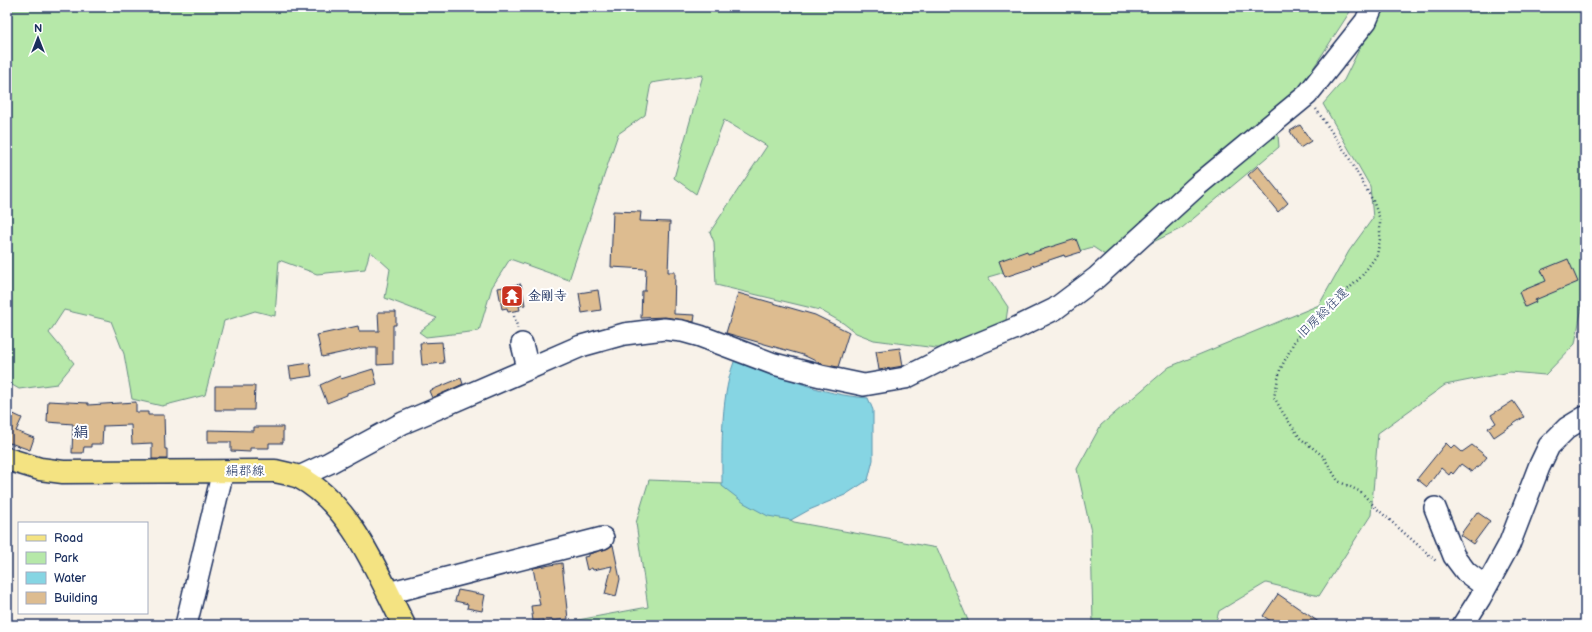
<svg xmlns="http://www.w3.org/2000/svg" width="1592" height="632" viewBox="0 0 1592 632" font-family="'Balsamiq Sans','Klee One',sans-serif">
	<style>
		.green { fill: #b6e8a9; stroke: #688c84 }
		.water { fill: #86d5e3; stroke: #5b93ae }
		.building { fill: #ddbc90; stroke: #1b2f5e }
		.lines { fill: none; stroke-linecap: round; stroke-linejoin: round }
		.minor-casing { stroke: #1b2f5e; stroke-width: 24 }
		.major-casing { stroke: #1b2f5e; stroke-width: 25 }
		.path { stroke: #1b2f5e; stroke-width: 2.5; stroke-dasharray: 1 3; stroke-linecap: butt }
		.minor { stroke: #fff; stroke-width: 21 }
		.major { stroke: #f4e382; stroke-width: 22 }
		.labels { text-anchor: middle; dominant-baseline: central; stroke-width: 4; stroke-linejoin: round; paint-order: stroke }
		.poi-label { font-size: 13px; font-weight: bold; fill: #1b2f5e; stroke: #fff; text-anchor: start }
		.street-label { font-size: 13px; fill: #1b2f5e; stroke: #fff }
		.quarter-label { font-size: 15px; font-weight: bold; fill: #1b2f5e; stroke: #fff }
	</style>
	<rect width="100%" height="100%" fill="#f8f2e9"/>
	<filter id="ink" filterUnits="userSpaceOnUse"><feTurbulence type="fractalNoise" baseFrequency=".025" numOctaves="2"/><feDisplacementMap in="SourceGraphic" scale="8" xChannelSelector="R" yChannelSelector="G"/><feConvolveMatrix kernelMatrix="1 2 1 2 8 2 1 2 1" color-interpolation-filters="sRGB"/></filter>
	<g filter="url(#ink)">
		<!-- green -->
		<path class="green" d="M7 7H1353L1303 84 1276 112 1279 147 1182 228 1114 261 1093 247 988 277 1008 307 1005 327 944 349 874 340 856 333 843 323 820 310 716 285 714 242 710 232 767 146 724 120 696 194 674 178 703 75 651 83 645 115 618 134 569 280 510 259 492 287 479 331 426 337 419 332 437 318 385 298 390 269 370 251 365 269 317 274 279 260 275 316 255 311 224 321 205 395 162 406 132 399 124 354 111 321 64 310 49 333 74 363 57 384 19 389 7 382Z
			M1380 7H1585V290L1575 344 1545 375 1510 372 1445 385 1378 433 1371 515 1319 596 1266 583 1219 611 1215 625H1093L1091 532 1077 469 1101 425 1169 367 1319 305 1349 251 1373 218 1370 186 1323 104 1344 80Z
			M649 480 724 483 794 522 937 548 970 625H551L648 607 636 523Z"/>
		<!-- water -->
		<path class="water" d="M737 355C778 376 821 395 868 398L873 410V460L868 480 845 495 809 510 791 520 768 516 744 503 722 486C722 446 720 391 737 355Z"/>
		<!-- building -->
		<path class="building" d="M1300 125 1311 141 1300 148 1290 131Z
			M1258 166 1288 203 1278 212 1248 175Z
			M613 211 641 212 640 221 670 222 668 272H675L674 314 695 315 694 322 665 317 641 318 642 291H645L646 269 611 267Z
			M1076 239 1081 252 1065 257 1064 255 1032 266V268L1005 277 999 261 1027 251 1028 254Z
			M1568 259 1578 282 1535 300 1536 302 1525 307 1519 292 1546 281 1541 270Z
			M521 284 525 305 519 306 520 310 508 312 507 308 502 309 498 288Z
			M598 290 601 310 582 313 579 293Z
			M738 293 815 315 849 332 838 367 822 364 803 355 726 333Z
			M378 312H396V325H393V364L377 365V348H363L322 357 317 335 358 326 359 331H379Z
			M442 342 444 363 422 365 420 343Z
			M900 348 903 366 879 370 876 351Z
			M310 363 312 376 291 379 289 366Z
			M373 369 377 384 347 393V395L327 403 320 385 340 376 341 379Z
			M461 378 463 384 432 398 429 391Z
			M215 386H255L254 410H215Z
			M48 401 88 403V405L136 402V412H148V415H164L165 449H167V459H152V443L132 444 131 425 103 426 102 444H91V447H84L83 453H72L73 424 47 422Z
			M1513 401 1524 417 1494 437 1488 428 1496 423 1491 415Z
			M7 411 22 418 16 431 34 438 30 450 10 443 9 447H7Z
			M254 427H283V443H269V448H250V452L231 451V442H208V430L254 431Z
			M1446 443 1451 448 1454 445 1462 452 1472 445 1487 457 1478 468 1476 467 1472 472 1461 464 1453 474 1451 472 1449 475 1441 468 1427 487 1417 479Z
			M1477 512 1490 521 1473 544 1460 535Z
			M613 545 620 579 616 597 605 594 612 566 593 570 592 568 587 570 584 557 589 556V554L606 549Z
			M562 563 568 619 543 622V620L533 621 531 606 540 605 533 568Z
			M458 590 485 595 482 611 467 608 468 604 455 601Z
			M1278 594 1323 625H1277L1263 616Z"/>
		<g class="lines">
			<!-- minor casing -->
			<g class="minor-casing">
				<path id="minor" d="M522 344 528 368
					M299 477 329 463 403 423 429 412 581 346 624 334 664 329 682 331 700 336 774 364 821 376 864 385 905 378 953 354 1014 329 1055 309 1096 278 1198 185 1307 95 1366 21 1372 7
					M1435 508 1454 556 1466 572 1486 587
					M388 593 603 538
					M186 625 223 471
					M1463 625 1480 598 1509 545 1539 467 1549 446 1567 428 1585 417"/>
			</g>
			<!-- major casing -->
			<g class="major-casing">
				<path id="major" d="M7 459 40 469 63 472 275 471C283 473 291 474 299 477 352 505 378 575 404 625"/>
			</g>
			<!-- path -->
			<path class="path" d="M1316 109 1348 156 1373 201 1380 219V239L1377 255 1361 277 1295 340 1280 370 1274 397 1283 413 1300 438 1323 456 1338 481 1361 492 1375 507 1437 562
				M514 316 518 329"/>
			<!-- minor -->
			<use href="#minor" class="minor"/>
			<!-- major -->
			<use href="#major" class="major"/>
		</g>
	</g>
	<!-- icons -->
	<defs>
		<g id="temple-square" transform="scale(1.15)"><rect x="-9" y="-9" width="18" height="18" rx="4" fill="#c8321e" stroke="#fff"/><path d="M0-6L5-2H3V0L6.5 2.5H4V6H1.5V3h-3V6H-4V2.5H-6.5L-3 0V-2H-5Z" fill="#fff"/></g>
	</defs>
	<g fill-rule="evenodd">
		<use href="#temple-square" x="512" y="296"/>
	</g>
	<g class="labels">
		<!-- poi labels -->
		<g class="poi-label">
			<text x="528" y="296">金剛寺</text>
		</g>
		<!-- street labels -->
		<g class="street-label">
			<text transform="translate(1323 313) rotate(-44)">旧房総往還</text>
			<text x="245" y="471">絹郡線</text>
		</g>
		<!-- quarter labels -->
		<g class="quarter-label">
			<text x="81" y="432">絹</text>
		</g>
	</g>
	<!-- margin -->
	<rect width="1592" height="632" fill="none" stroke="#fff" stroke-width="24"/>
	<rect x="12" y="12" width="1568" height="608" fill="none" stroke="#1b2f5e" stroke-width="1.5" filter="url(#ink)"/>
	<!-- legend -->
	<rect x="18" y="522" width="130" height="92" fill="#ffffff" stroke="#a4acbf"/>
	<rect x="26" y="535" width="20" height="6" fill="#f4e382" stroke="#a4acbf"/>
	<text x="54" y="542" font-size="12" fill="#1b2f5e">Road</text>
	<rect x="26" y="552" width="20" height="12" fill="#b6e8a9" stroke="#a4acbf"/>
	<text x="54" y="562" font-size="12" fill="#1b2f5e">Park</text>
	<rect x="26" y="572" width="20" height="12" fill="#86d5e3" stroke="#a4acbf"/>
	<text x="54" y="582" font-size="12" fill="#1b2f5e">Water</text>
	<rect x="26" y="592" width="20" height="12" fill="#ddbc90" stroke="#a4acbf"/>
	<text x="54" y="602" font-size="12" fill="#1b2f5e">Building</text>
	<!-- north arrow -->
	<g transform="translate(38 38)" stroke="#ffffff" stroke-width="3" paint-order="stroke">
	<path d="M0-3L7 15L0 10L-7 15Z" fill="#1b2f5e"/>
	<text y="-6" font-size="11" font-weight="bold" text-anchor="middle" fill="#1b2f5e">N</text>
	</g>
</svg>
